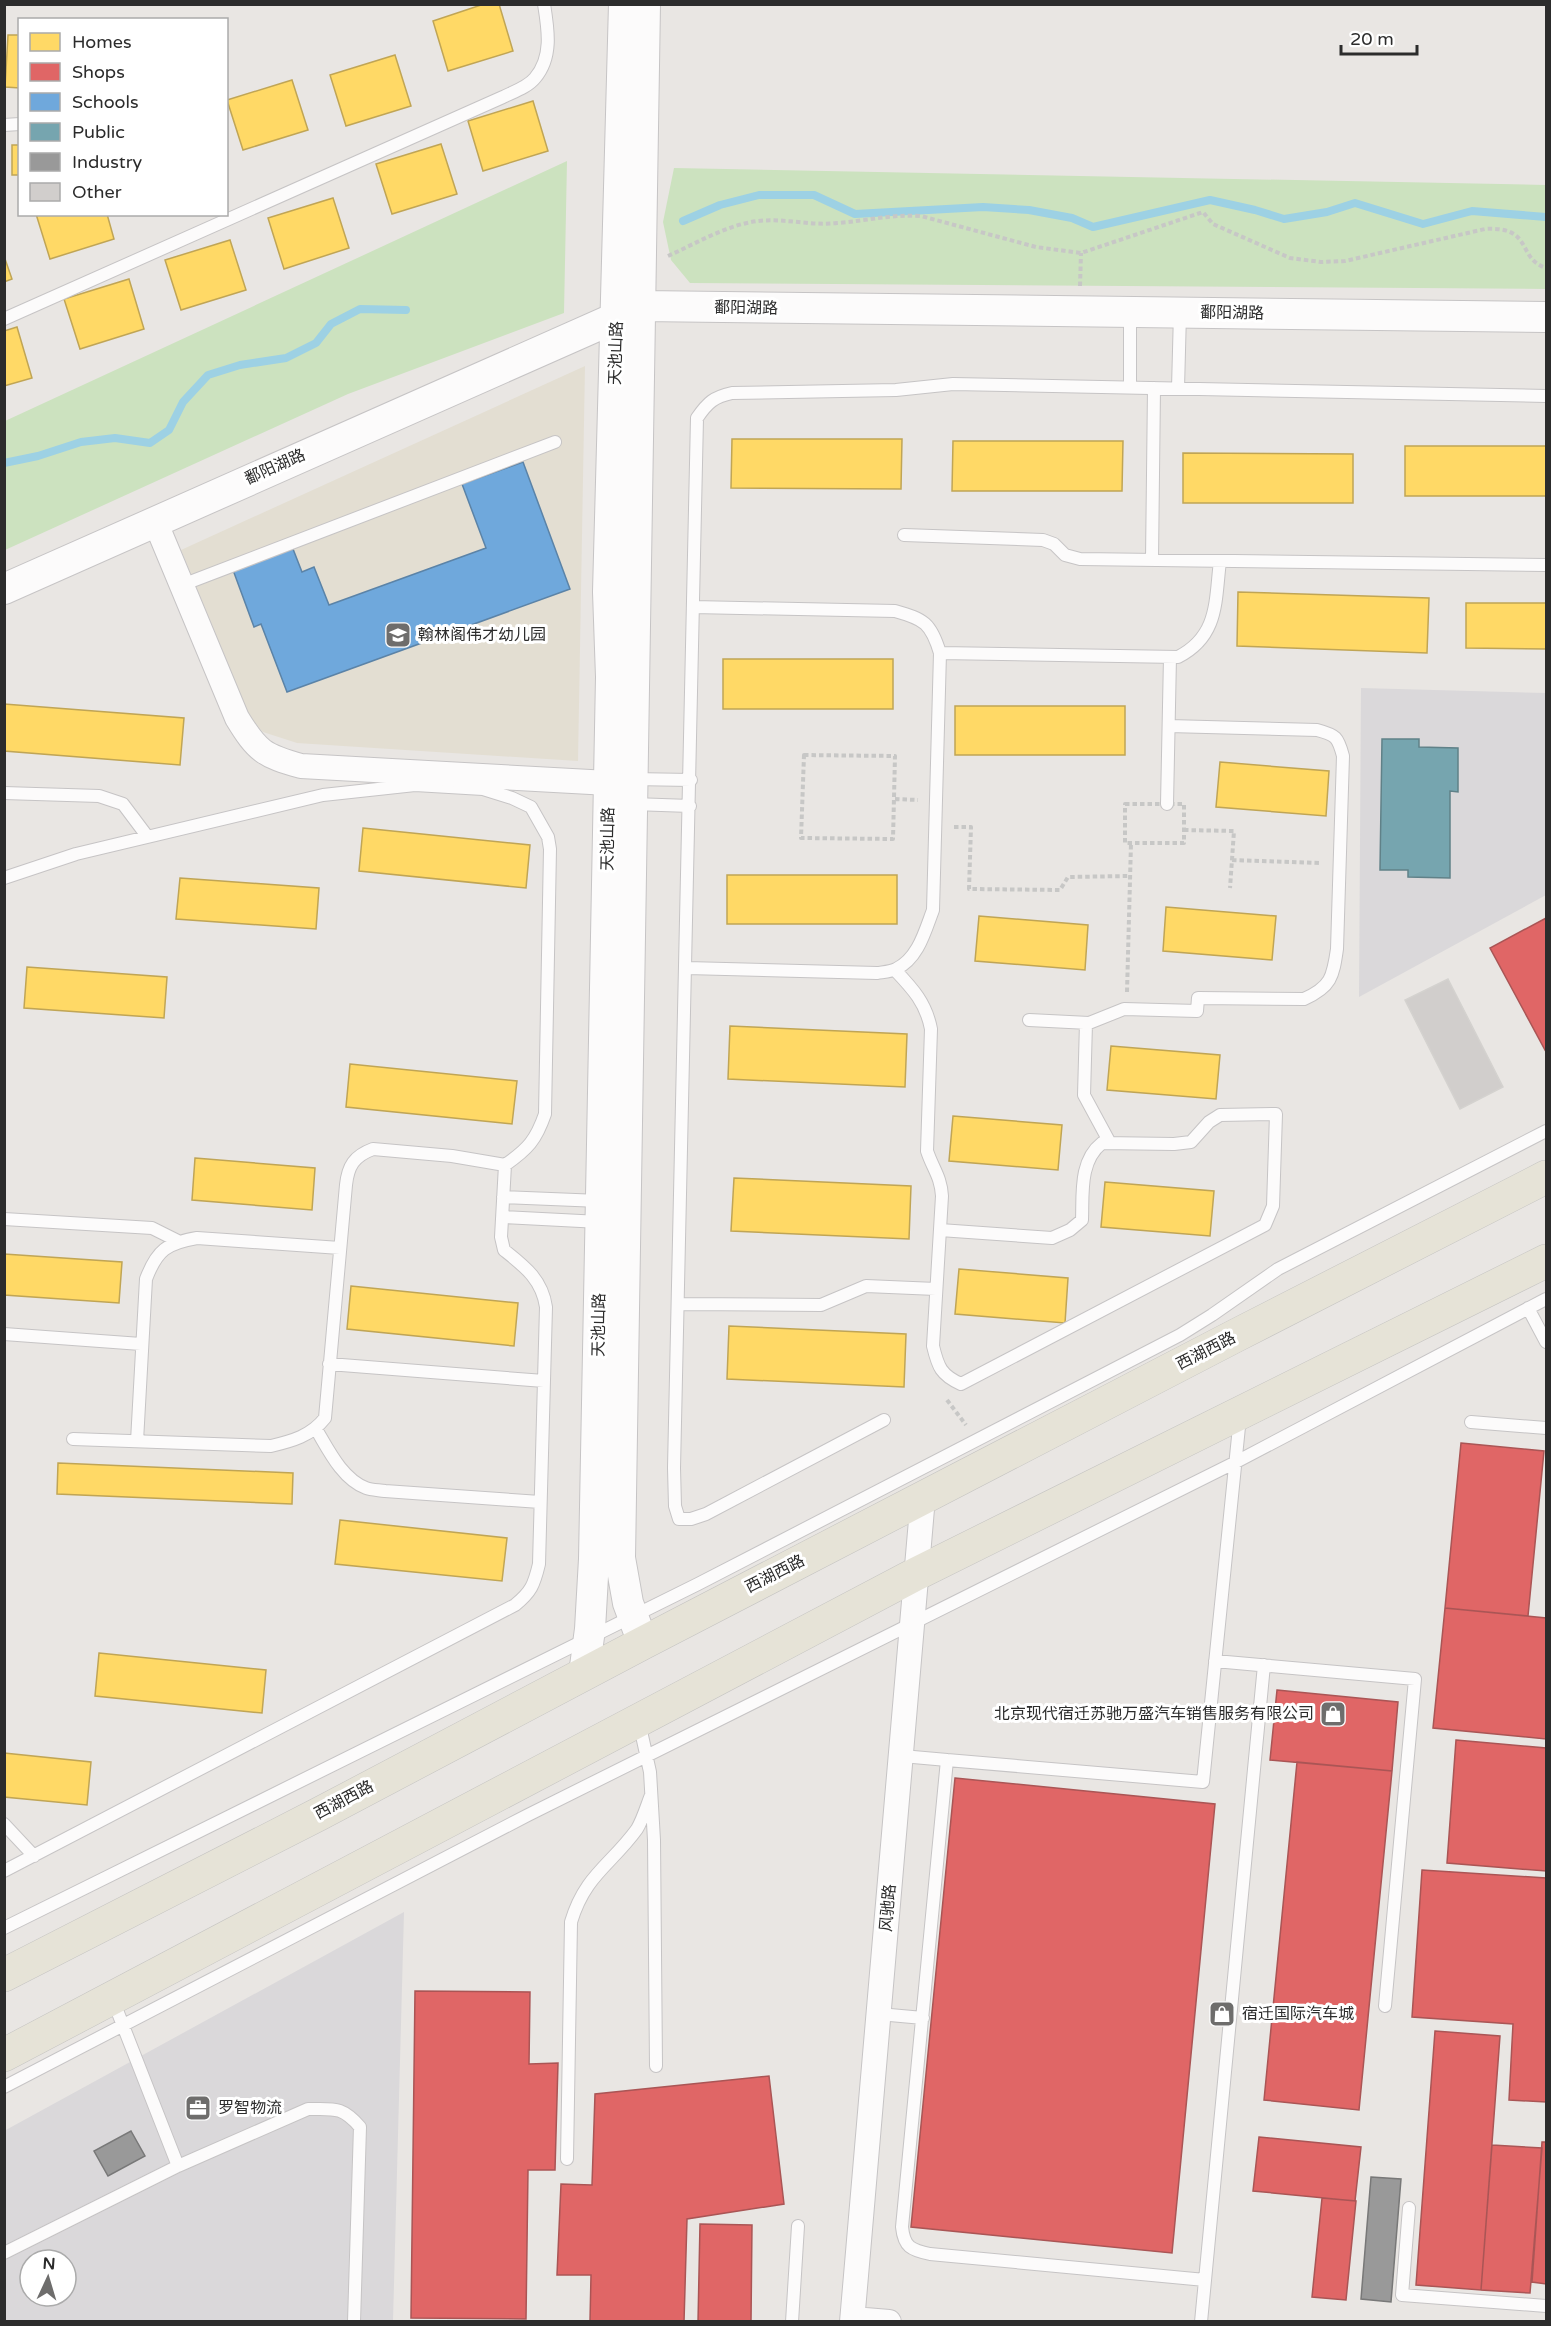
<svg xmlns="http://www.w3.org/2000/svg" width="1551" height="2326" viewBox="0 0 1551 2326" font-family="'Varela Round','Noto Sans SC',sans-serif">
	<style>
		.industrial { fill: #dad8da; fill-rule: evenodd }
		.education { fill: #e3ded2 }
		.green { fill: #cce2bf }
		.homes { fill: #ffd966; stroke: #c0a555; stroke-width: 1.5 }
		.shops { fill: #e06666; stroke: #a55; stroke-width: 1.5 }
		.schools { fill: #6fa8dc; stroke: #5b83a7; stroke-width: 1.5 }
		.public { fill: #76a5af; stroke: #608188; stroke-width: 1.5 }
		.industry { fill: #999; stroke: #787878; stroke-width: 1.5 }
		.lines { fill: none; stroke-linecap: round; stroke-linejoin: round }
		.stream { stroke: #9dd1e4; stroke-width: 8 }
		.building { fill: #d1cecc; stroke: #d4d2cf; stroke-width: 1.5 }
		.service-casing { stroke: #c6c4c5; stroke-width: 14 }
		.minor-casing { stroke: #c6c4c5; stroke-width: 26 }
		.tertiary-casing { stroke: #c6c4c5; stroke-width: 32 }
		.primary-casing { stroke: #c5c4c2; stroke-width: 34 }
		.path { stroke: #c7c7c6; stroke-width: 4; stroke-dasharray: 4.5 3; stroke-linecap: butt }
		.service { stroke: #fcfbfb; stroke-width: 12 }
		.minor { stroke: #fcfbfb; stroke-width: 24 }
		.tertiary { stroke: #fcfbfb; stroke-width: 30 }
		.primary { stroke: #e6e3d7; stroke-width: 33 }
		.labels { text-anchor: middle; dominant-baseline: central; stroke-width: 6; stroke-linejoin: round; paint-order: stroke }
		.street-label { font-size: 16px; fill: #2c2c2c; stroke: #fff }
		.poi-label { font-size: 16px; fill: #2c2c2c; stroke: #fff; text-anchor: start }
	</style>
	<rect width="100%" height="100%" fill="#e9e6e3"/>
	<!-- industrial -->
	<path class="industrial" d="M1361 688 1546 693V895L1359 997Z
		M404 1912 393 2321H5L4 2131ZM30 2260H66V2296H30Z"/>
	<!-- education -->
	<path class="education" d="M585 366 578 761 297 743 263 732 251 720 181 550Z"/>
	<!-- green -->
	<path class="green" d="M567 161 564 313 348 394 5 550V421Z
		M674 168 1546 185V289L690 283 671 260 663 222Z"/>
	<!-- homes -->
	<path class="homes" d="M484 4H499L513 51 448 71 433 21Z
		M8 35H20V88L5 87Z
		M395 55 411 106 346 126 330 75Z
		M292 80 308 130 243 150 227 100Z
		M533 101 548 151 483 171 468 121Z
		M441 144 457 194 392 214 376 164Z
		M12 145H20V175H12Z
		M333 198 349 248 284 269 268 218Z
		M36 214H107L114 239 50 259Z
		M230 240 246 290 181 310 165 260Z
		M4 256 12 279 4 282Z
		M129 279 144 329 80 349 64 299Z
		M17 327 32 378 4 386V331Z
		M732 439H902L901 489 731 488Z
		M953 441H1123L1122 491H952Z
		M1405 446H1546V496H1405Z
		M1183 453 1353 454V503H1183Z
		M1238 592 1429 598 1427 653 1237 646Z
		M1466 603H1546V649L1466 648Z
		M723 659H893V709H723Z
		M4 704 184 718 180 765 4 751Z
		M955 706H1125V755H955Z
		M1220 762 1329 771 1326 816 1216 807Z
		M363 828 530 845 526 888 359 871Z
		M727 875H897V924H727Z
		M180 878 319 888 316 929 176 919Z
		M1166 907 1276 916 1272 960 1163 951Z
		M979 916 1088 925 1085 970 975 961Z
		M27 967 167 977 164 1018 24 1008Z
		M730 1026 907 1034 905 1087 728 1079Z
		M1111 1046 1220 1055 1216 1099 1107 1090Z
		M350 1064 517 1081 512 1124 346 1107Z
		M953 1116 1062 1125 1058 1170 949 1161Z
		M195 1158 315 1168 312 1210 192 1200Z
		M734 1178 911 1186 909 1239 731 1231Z
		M1105 1182 1214 1191 1210 1236 1101 1227Z
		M4 1254 122 1262 119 1303 4 1295Z
		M959 1269 1068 1278 1065 1323 955 1314Z
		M351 1286 518 1303 514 1346 347 1329Z
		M729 1326 906 1334 904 1387 727 1379Z
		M58 1463 293 1473 292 1504 57 1494Z
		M340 1520 507 1538 502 1581 335 1564Z
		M99 1653 266 1670 262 1713 95 1696Z
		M4 1753 91 1762 87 1805 4 1797Z"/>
	<!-- shops -->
	<path class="shops" d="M1546 918V1049L1545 1050 1490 948Z
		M1461 1443 1544 1451 1528 1616 1445 1608Z
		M1445 1608 1546 1618V1739L1433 1728Z
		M1277 1690 1398 1702 1392 1771 1270 1760Z
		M1456 1740 1546 1748V1871L1447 1863Z
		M1297 1762 1392 1771 1359 2110 1264 2100Z
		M955 1778 1215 1804 1172 2253 911 2227Z
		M1422 1870 1546 1878V2102L1509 2100 1513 2024 1412 2017Z
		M415 1991 530 1992 529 2064 558 2063 555 2170H528L526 2319 411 2318Z
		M1435 2031 1500 2036 1481 2290 1416 2285Z
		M769 2076 784 2204 687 2219 684 2322H590L591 2275H557L561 2184 592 2185 595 2094Z
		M1259 2137 1361 2147 1355 2201 1253 2191Z
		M1542 2142H1546V2284L1532 2282Z
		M1492 2145 1542 2148 1530 2293 1481 2290Z
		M1322 2198 1356 2201 1346 2300 1312 2297Z
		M700 2224 752 2225 751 2322H698Z"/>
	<!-- schools -->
	<path class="schools" d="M523 462 570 589 287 692 261 624 254 627 233 570 293 549 302 572 314 567 329 605 486 548 462 484Z"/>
	<!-- public -->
	<path class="public" d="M1382 739H1419V747L1458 748V792L1450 791V878L1408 877V870H1380Z"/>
	<!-- industry -->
	<path class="industry" d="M131 2131 145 2156 108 2176 94 2151Z
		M1371 2177 1401 2179 1391 2302 1361 2299Z"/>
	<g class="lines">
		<!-- stream -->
		<path class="stream" d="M683 221 720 205 759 195H814L855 214 983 207 1029 210 1072 218 1093 227 1210 200 1255 210 1284 219 1327 212 1355 203 1423 224 1472 211 1546 217
			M4 463 38 456 81 442 115 438 150 443 169 430 183 402 208 375 240 365 286 358 316 343 331 324 360 309 406 310"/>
	</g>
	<!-- building -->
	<path class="building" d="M1448 979 1503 1087 1460 1109 1405 1000Z"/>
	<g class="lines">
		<!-- service casing -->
		<g class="service-casing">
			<path id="service" d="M4 125 20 124
				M4 319 503 97C513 92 528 87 535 78 553 57 548 29 544 4
				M1130 388V312
				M1178 388 1180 313
				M904 535 1043 540 1054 544 1065 555 1080 559 1546 565
				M1152 560 1154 388
				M182 585 555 442
				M940 653 1178 657C1219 636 1215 601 1220 561
				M632 779 691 780
				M4 793 99 796 123 804 147 836
				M633 804 690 806
				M1167 804 1170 657
				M4 878 76 854 323 795 415 785 483 789 512 798 531 807 548 837 550 849 545 1114C536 1140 528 1149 505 1165L452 1156 373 1149C354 1156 348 1166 346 1185L325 1418C311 1436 292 1441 271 1446L73 1439
				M687 968 877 973C883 972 890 972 896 969 918 959 925 931 933 910L940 653C931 623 924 619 895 611L693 607
				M895 970C913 989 926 1003 931 1029L927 1151C933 1169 941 1177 942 1196L933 1346C938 1367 941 1375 961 1384L1265 1225 1273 1206 1276 1114 1220 1115 1209 1122 1191 1142 1174 1144 1102 1143C1079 1161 1083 1194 1082 1220L1070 1230 1052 1238 940 1230
				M1029 1020 1089 1023 1124 1009 1197 1011 1198 998 1304 999C1331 987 1333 977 1337 949L1343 756C1338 737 1336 735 1317 730L1169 726
				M1086 1023 1084 1095 1110 1143
				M503 1197 600 1201
				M503 1217 600 1222
				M4 1219 152 1228 178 1241
				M678 1304 821 1305 866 1286 936 1289
				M1528 1308 1546 1342
				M4 1334 141 1344
				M329 1364 544 1381
				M884 1420 706 1514 691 1519H679L675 1506 674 1468 697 418C708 402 714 397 732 393L896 390 953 384 1546 396
				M1471 1422 1546 1428
				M316 1429C328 1449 342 1479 366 1488 371 1490 379 1490 385 1491L540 1502
				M137 1441 146 1279C157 1250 167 1243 197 1238L340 1248
				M1215 1661 1415 1679 1385 2006
				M639 1722 650 1772 654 1840 656 2066
				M902 1756 947 1760 902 2227C904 2247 911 2250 930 2254L1205 2280
				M947 1760 1203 1782 1240 1417
				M4 1824 34 1856
				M4 1871 515 1605C531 1592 534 1585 539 1564L546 1307C542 1279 524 1266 504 1250L501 1237 505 1165
				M4 1928 698 1584 1180 1335 1212 1315 1278 1269 1546 1131
				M113 2000 178 2166 308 2109C334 2109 342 2106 360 2127L354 2322
				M879 2014 923 2018
				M4 2087 528 1815 1236 1462 1546 1299
				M567 2159 571 1922C585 1875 611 1865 637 1829 643 1819 647 1805 651 1795
				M1409 2208 1402 2295 1546 2306
				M4 2253 178 2166
				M792 2322 798 2226
				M1201 2322 1264 1665"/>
		</g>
		<!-- minor casing -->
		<g class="minor-casing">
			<path id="minor" d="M155 521 237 718C257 751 264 756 301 766L627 784
				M853 2319 889 2322
				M852 2322 923 1497"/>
		</g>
		<!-- tertiary casing -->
		<g class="tertiary-casing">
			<path id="tertiary" d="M4 589 642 306 1546 317
				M643 1643 628 1603 620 1558 645 4
				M584 1674 590 1629 594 1559 611 677 608 592 624 4"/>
		</g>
		<!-- primary casing -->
		<g class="primary-casing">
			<path id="primary" d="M4 1975 319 1814 643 1643 1233 1337 1546 1177
				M4 2055 916 1574 1546 1261"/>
		</g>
		<!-- path -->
		<path class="path" d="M668 256C697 243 726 225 758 221 785 218 811 226 837 223 867 221 890 214 921 216L1036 247 1081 253 1203 212 1213 224 1290 258 1321 262 1345 261 1485 229C1534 226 1516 258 1546 268
			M1080 286 1081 253
			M804 755 895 756 893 839 801 838Z
			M895 799 918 800
			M1125 804H1184V843H1125Z
			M954 827H971L969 889 1060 890 1068 877 1130 876
			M1184 830 1234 831 1230 888
			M1232 860 1321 863
			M1127 992 1131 843
			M947 1400 966 1425"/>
		<!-- service -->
		<use href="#service" class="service"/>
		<!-- minor -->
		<use href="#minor" class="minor"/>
		<!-- tertiary -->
		<use href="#tertiary" class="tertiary"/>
		<!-- primary -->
		<use href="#primary" class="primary"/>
	</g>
	<!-- icons -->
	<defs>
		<g id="school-square" transform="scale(1.35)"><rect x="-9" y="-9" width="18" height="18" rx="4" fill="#6e6d6c" stroke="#fff"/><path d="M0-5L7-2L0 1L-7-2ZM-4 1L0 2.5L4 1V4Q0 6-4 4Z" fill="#fff"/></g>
		<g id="shop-square" transform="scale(1.35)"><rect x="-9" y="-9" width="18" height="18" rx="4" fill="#6e6d6c" stroke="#fff"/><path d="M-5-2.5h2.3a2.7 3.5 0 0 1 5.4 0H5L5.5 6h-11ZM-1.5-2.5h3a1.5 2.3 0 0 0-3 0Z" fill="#fff"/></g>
		<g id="office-square" transform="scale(1.35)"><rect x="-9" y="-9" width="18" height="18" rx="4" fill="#6e6d6c" stroke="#fff"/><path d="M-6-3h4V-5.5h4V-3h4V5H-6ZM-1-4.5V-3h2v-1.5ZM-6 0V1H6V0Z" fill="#fff"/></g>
	</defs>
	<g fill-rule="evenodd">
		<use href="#school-square" x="398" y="635"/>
		<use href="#shop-square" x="1333" y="1714"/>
		<use href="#shop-square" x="1222" y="2014"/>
		<use href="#office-square" x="198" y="2108"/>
	</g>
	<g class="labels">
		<!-- street labels -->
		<g class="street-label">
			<text transform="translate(746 308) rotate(1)">鄱阳湖路</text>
			<text transform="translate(1232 313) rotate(1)">鄱阳湖路</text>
			<text transform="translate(616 353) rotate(-88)">天池山路</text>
			<text transform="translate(275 467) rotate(-24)">鄱阳湖路</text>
			<text transform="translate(608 839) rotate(-89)">天池山路</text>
			<text transform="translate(599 1325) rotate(-89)">天池山路</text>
			<text transform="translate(1206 1351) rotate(-27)">西湖西路</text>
			<text transform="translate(775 1574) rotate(-27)">西湖西路</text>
			<text transform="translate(344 1800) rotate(-28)">西湖西路</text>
			<text transform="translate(888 1908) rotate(-85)">风驰路</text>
		</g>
		<!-- poi labels -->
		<g class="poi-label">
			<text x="418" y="635">翰林阁伟才幼儿园</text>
			<text x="1314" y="1714" text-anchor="end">北京现代宿迁苏驰万盛汽车销售服务有限公司</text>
			<text x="1242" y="2014">宿迁国际汽车城</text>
			<text x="218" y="2108">罗智物流</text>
		</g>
	</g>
	<!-- border -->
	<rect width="1551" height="2326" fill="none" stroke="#2c2c2c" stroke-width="12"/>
	<!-- legend -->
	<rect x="18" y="18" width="210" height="198" fill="#ffffff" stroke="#ababab" stroke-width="1.5"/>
	<rect x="30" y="33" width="30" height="18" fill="#ffd966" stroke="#ababab" stroke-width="1.5"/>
	<text x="72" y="48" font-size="18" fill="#2c2c2c">Homes</text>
	<rect x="30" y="63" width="30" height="18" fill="#e06666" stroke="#ababab" stroke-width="1.5"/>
	<text x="72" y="78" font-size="18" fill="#2c2c2c">Shops</text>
	<rect x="30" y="93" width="30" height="18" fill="#6fa8dc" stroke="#ababab" stroke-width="1.5"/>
	<text x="72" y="108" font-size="18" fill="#2c2c2c">Schools</text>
	<rect x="30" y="123" width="30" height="18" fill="#76a5af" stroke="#ababab" stroke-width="1.5"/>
	<text x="72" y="138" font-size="18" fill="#2c2c2c">Public</text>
	<rect x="30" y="153" width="30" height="18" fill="#999999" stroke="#ababab" stroke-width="1.5"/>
	<text x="72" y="168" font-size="18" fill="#2c2c2c">Industry</text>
	<rect x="30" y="183" width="30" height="18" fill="#d1cecc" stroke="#ababab" stroke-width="1.5"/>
	<text x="72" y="198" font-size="18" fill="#2c2c2c">Other</text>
	<!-- north arrow -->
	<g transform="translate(48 2278) rotate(4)"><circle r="28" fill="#ffffff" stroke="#ababab" stroke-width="1.5"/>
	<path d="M0-4.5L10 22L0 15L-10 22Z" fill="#6e6d6c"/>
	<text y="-9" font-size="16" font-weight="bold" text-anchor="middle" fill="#2c2c2c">N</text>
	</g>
	<!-- scale -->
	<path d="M1341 45v9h76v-9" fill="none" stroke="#2c2c2c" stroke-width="3"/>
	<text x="1350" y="45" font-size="18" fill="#2c2c2c" stroke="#ffffff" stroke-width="4.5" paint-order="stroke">20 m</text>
</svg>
